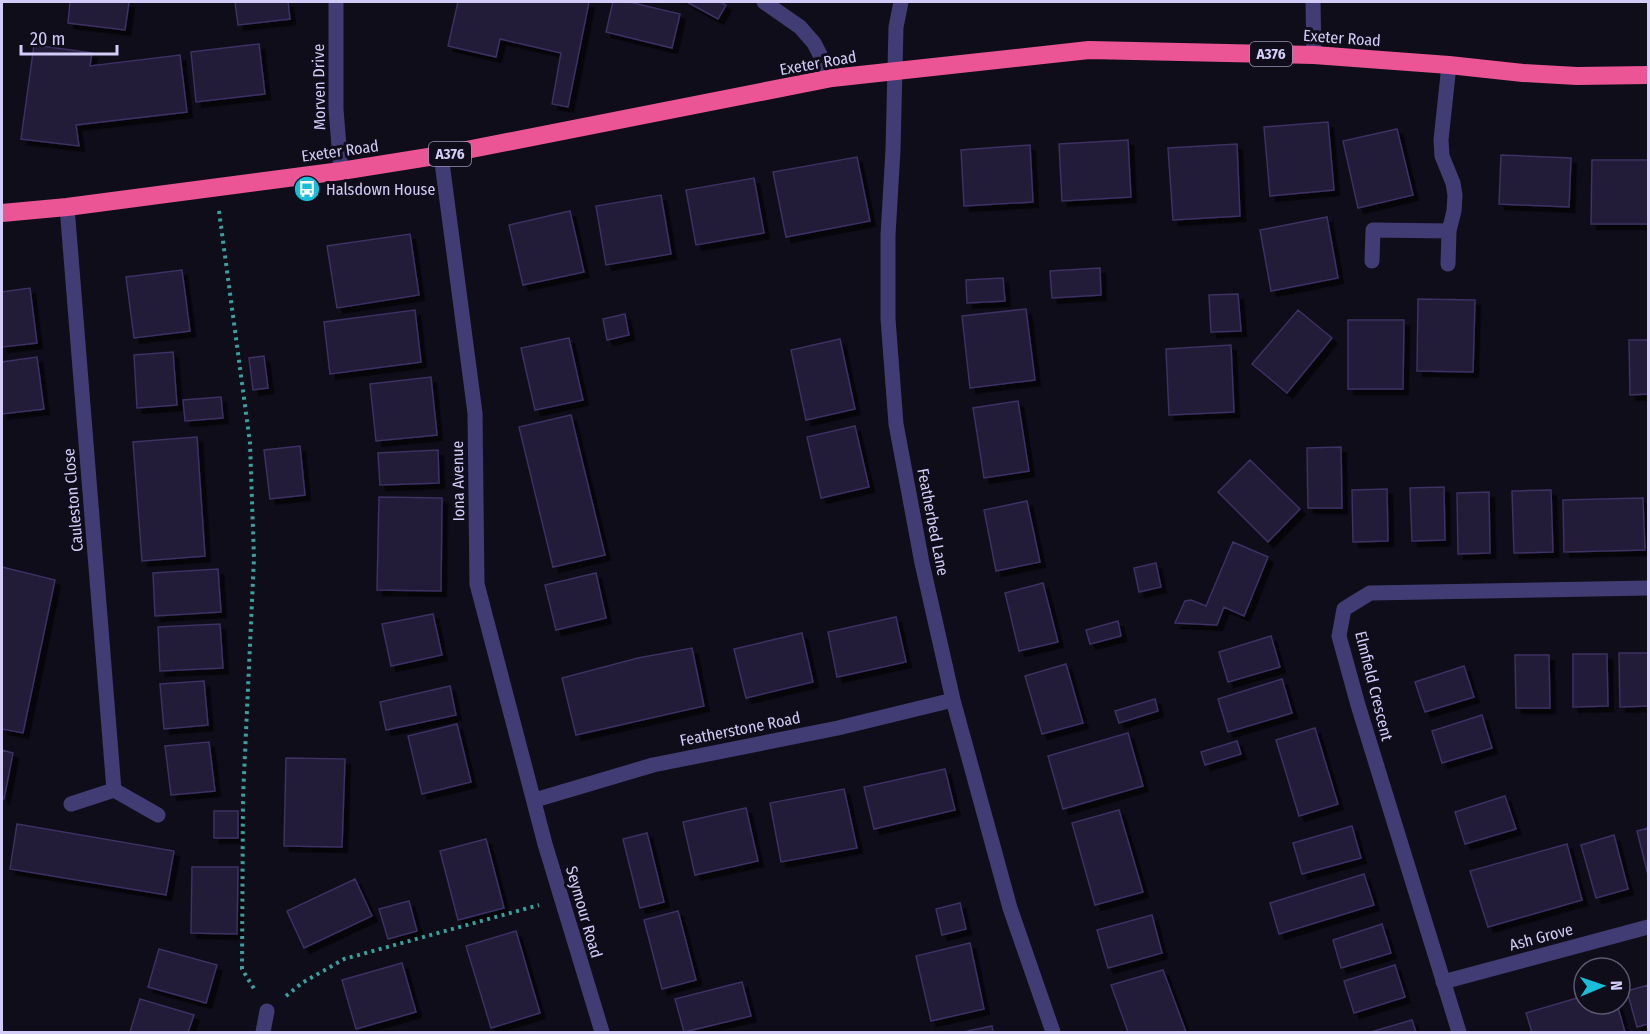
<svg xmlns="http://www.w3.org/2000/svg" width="1650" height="1034" viewBox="0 0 1650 1034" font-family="'Fira Sans Condensed',sans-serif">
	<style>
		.building { fill: #221b39; stroke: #3c3062; stroke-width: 1.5; filter: url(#shadow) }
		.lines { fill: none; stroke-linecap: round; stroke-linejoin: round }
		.path { stroke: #39a09e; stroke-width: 4; stroke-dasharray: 3 4.5; stroke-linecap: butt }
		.minor { stroke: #413d74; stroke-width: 15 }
		.highway { stroke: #eb5596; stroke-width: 18 }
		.labels { text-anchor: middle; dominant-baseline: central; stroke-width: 6; stroke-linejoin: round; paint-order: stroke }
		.shield { fill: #100d1a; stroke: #9893b6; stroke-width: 1.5 }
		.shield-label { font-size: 15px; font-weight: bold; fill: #d3ccf9 }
		.street-label { font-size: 16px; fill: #d3ccf9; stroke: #100d1a }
		.poi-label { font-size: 16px; fill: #d3ccf9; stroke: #100d1a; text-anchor: start }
	</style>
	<defs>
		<filter id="shadow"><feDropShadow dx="5.5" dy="5.5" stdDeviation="0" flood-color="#0009"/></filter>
	</defs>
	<rect width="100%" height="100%" fill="#100d1a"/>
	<!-- building -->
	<path class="building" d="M70 2H129L125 30 68 23Z
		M235 2H288L290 19 238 25Z
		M458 2H589L568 107 552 104 561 53 500 39 496 57 448 46Z
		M613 2H629L680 14 672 48 606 32Z
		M687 2H720L726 5 718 19Z
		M259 44 265 94 196 102 191 52Z
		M34 45 92 53 90 66 180 55 187 112 76 125 79 146 21 139Z
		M1328 122 1334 190 1270 196 1264 127Z
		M1397 129 1413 195 1358 208 1343 141Z
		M1128 140 1131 197 1062 201 1059 144Z
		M1237 144 1240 216 1173 220 1168 148Z
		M1030 145 1033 202 964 206 961 150Z
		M1501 155 1571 158 1569 207 1499 204Z
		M857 157 870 221 786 237 773 172Z
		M1592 160H1648V224H1591Z
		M754 178 764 233 696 245 686 190Z
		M661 195 671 254 606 265 596 206Z
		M570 211 584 272 523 285 509 225Z
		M1327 217 1338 278 1271 291 1260 230Z
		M410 234 419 295 337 308 327 246Z
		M1100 268 1101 295 1052 298 1050 271Z
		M182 270 190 331 134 338 126 277Z
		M1003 278 1005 301 967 303 966 280Z
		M30 288 37 343 2 347V292Z
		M1238 294 1241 331 1211 332 1209 295Z
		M1418 299 1475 300 1473 372 1417 371Z
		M1026 309 1035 380 970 388 962 316Z
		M415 310 421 362 330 374 324 322Z
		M1298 310 1332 338 1287 393 1252 364Z
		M625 314 629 335 607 340 603 319Z
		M1348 320H1404L1403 389H1348Z
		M569 338 583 400 535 410 521 348Z
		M840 339 855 409 806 420 791 350Z
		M1629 340H1648V394L1630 395Z
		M1231 345 1234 412 1169 415 1166 349Z
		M173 352 177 405 137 408 134 355Z
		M264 356 268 388 253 390 249 358Z
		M37 357 44 409 2 414V362Z
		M431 377 437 435 376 441 370 384Z
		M221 397 223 418 185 421 183 400Z
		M1018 401 1029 471 984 478 973 408Z
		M571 415 605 555 553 567 519 427Z
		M855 426 869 487 821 498 807 437Z
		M197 437 205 556 142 561 133 442Z
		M300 446 305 495 270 499 264 450Z
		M1341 447 1342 508H1308L1307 448Z
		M438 450 439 483 380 485 378 453Z
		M1250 460 1300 509 1268 542 1218 492Z
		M1444 487 1445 540 1412 541 1410 488Z
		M1387 489 1388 541 1353 542 1352 490Z
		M1551 490 1553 552 1514 553 1512 491Z
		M1489 492 1490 553 1458 554 1457 493Z
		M379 497 442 498 441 591 377 590Z
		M1643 498 1645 550 1564 552 1563 500Z
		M1027 501 1040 562 996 571 984 510Z
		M1233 542 1268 557 1244 616 1224 607 1217 625 1175 623 1185 601 1191 600 1206 606Z
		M1156 563 1161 587 1139 592 1134 568Z
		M2 567 55 580 23 733 2 729Z
		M218 569 221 612 155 616 153 573Z
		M596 573 606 618 556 630 545 585Z
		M1043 583 1058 642 1019 651 1005 593Z
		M433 614 442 655 391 666 382 624Z
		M896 617 906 662 837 677 828 632Z
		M1118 621 1121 636 1090 644 1086 630Z
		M220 624 223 668 160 671 158 627Z
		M802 633 813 682 746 698 734 649Z
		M1271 636 1280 667 1228 682 1219 652Z
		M692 648 704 706 576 735 562 678 638 658Z
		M1619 653H1648V706L1620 707Z
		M1573 654H1607L1608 706 1573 707Z
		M1515 655H1549L1550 708H1516Z
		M1066 664 1083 723 1042 734 1025 676Z
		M1464 666 1474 697 1425 712 1415 682Z
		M1282 679 1292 713 1228 732 1218 699Z
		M204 681 208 725 164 729 160 684Z
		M450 686 456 715 386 730 380 702Z
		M1155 699 1158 711 1119 723 1115 711Z
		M1482 715 1492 748 1442 763 1432 731Z
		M457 724 471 782 422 794 408 736Z
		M1315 728 1338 804 1299 816 1276 740Z
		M1128 733 1143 786 1063 809 1048 756Z
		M1237 741 1241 754 1205 765 1201 752Z
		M209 742 215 791 171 795 165 746Z
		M2 750 13 753 4 799 2 798Z
		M286 758 345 759 342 847 284 846Z
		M945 769 955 810 874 829 864 787Z
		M844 789 857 848 781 862 770 803Z
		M1505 796 1516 829 1465 844 1455 812Z
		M746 808 758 861 695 875 683 822Z
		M1119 810 1143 892 1095 905 1072 823Z
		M214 811H238V838H214Z
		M17 824 174 851 166 895 10 869Z
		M1352 826 1361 858 1302 874 1293 843Z
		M1648 828V875L1637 831Z
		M647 833 664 902 640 908 623 839Z
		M1614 835 1628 889 1596 898 1581 845Z
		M486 839 504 908 458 920 440 851Z
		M1567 844 1582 900 1488 927 1470 871Z
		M192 867H238L237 934 191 933Z
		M1364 874 1374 905 1279 934 1270 903Z
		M355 879 372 916 304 948 287 911Z
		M409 901 417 931 388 939 379 909Z
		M960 903 966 929 942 935 936 909Z
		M678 911 696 980 662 989 644 920Z
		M1152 915 1162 953 1108 968 1097 930Z
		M1382 924 1391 953 1341 968 1333 940Z
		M516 931 540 1013 491 1028 466 946Z
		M970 943 984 1009 931 1021 916 956Z
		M159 949 217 965 206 1003 148 987Z
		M402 963 416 1012 356 1029 342 980Z
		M1395 965 1405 997 1354 1013 1344 981Z
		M1163 970 1186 1032H1128L1111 985Z
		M742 982 751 1016 684 1032 675 999Z
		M1648 985V1024L1637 1027 1627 991Z
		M1584 996V1004H1617L1625 1032H1532L1526 1013Z
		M140 999 194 1015 188 1032H130Z
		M1412 1020 1416 1032H1371Z
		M992 1026 993 1032H963Z"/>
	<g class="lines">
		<!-- path -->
		<path class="path" d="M219 211 250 443 254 558 243 797 242 969 256 992
			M286 996 302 983 344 959 539 905"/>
		<!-- minor -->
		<path class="minor" d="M336 2V109L341 171
			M764 2 800 27 814 43 832 78
			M901 2 896 27 893 150 888 235V319L896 424 922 563 953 700 1010 908 1053 1032
			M1313 2 1314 55
			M441 155 475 413 477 584 545 844 602 1032
			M67 207 114 790
			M1372 261 1373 230 1449 231
			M1448 264 1449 231 1454 211 1455 195 1453 183 1442 156 1441 140 1449 65
			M535 800 653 765 838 728 953 700
			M71 804 114 790 158 815
			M1443 982 1648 927
			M263 1032 267 1011
			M1459 1032 1358 705 1339 636 1344 609 1370 593 1648 588"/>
		<!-- highway -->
		<path class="highway" d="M2 213 67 207 341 171 441 155 832 78 1089 50 1314 55 1449 65 1523 73 1577 76 1648 75"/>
	</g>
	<!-- icons -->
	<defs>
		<g id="bus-disc" transform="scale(1.35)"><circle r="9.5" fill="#19bdd8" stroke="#100d1a"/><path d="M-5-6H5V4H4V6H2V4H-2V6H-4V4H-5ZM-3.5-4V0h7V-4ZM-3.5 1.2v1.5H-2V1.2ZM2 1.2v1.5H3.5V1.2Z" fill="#fff"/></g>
	</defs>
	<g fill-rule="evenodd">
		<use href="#bus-disc" x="307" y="189"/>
	</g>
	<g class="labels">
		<!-- shield labels -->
		<g class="shield">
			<rect x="1250" y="42" width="42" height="24" rx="4.5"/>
			<rect x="429" y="142" width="42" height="24" rx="4.5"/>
		</g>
		<g class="shield-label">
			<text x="1271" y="54">A376</text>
			<text x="450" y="154">A376</text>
		</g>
		<!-- street labels -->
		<g class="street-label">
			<text transform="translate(1342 38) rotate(4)">Exeter Road</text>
			<text transform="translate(818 63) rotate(-10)">Exeter Road</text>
			<text transform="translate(319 87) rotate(-91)">Morven Drive</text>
			<text transform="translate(340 151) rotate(-8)">Exeter Road</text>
			<text transform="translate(458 481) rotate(-91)">Iona Avenue</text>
			<text transform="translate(73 500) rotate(-95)">Cauleston Close</text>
			<text transform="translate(933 522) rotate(79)">Featherbed Lane</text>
			<text transform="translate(1374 686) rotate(76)">Elmfield Crescent</text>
			<text transform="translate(740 729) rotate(-11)">Featherstone Road</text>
			<text transform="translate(584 912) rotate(74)">Seymour Road</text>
			<text transform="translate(1541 937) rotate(-15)">Ash Grove</text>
		</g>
		<!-- poi labels -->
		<g class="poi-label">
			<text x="326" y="189">Halsdown House</text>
		</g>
	</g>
	<!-- border -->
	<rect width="1650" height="1034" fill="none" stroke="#d3ccf9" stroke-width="6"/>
	<!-- north arrow -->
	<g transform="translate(1602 986) rotate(88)"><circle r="28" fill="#100d1a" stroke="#5e5973" stroke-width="1.5"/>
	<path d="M0-4.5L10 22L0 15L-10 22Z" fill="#19bdd8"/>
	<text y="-9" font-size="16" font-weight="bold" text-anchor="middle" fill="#d3ccf9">N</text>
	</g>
	<!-- scale -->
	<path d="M21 45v9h96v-9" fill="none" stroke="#d3ccf9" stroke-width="3"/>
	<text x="30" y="45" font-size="18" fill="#d3ccf9" stroke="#100d1a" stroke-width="4.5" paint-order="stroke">20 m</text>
</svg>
